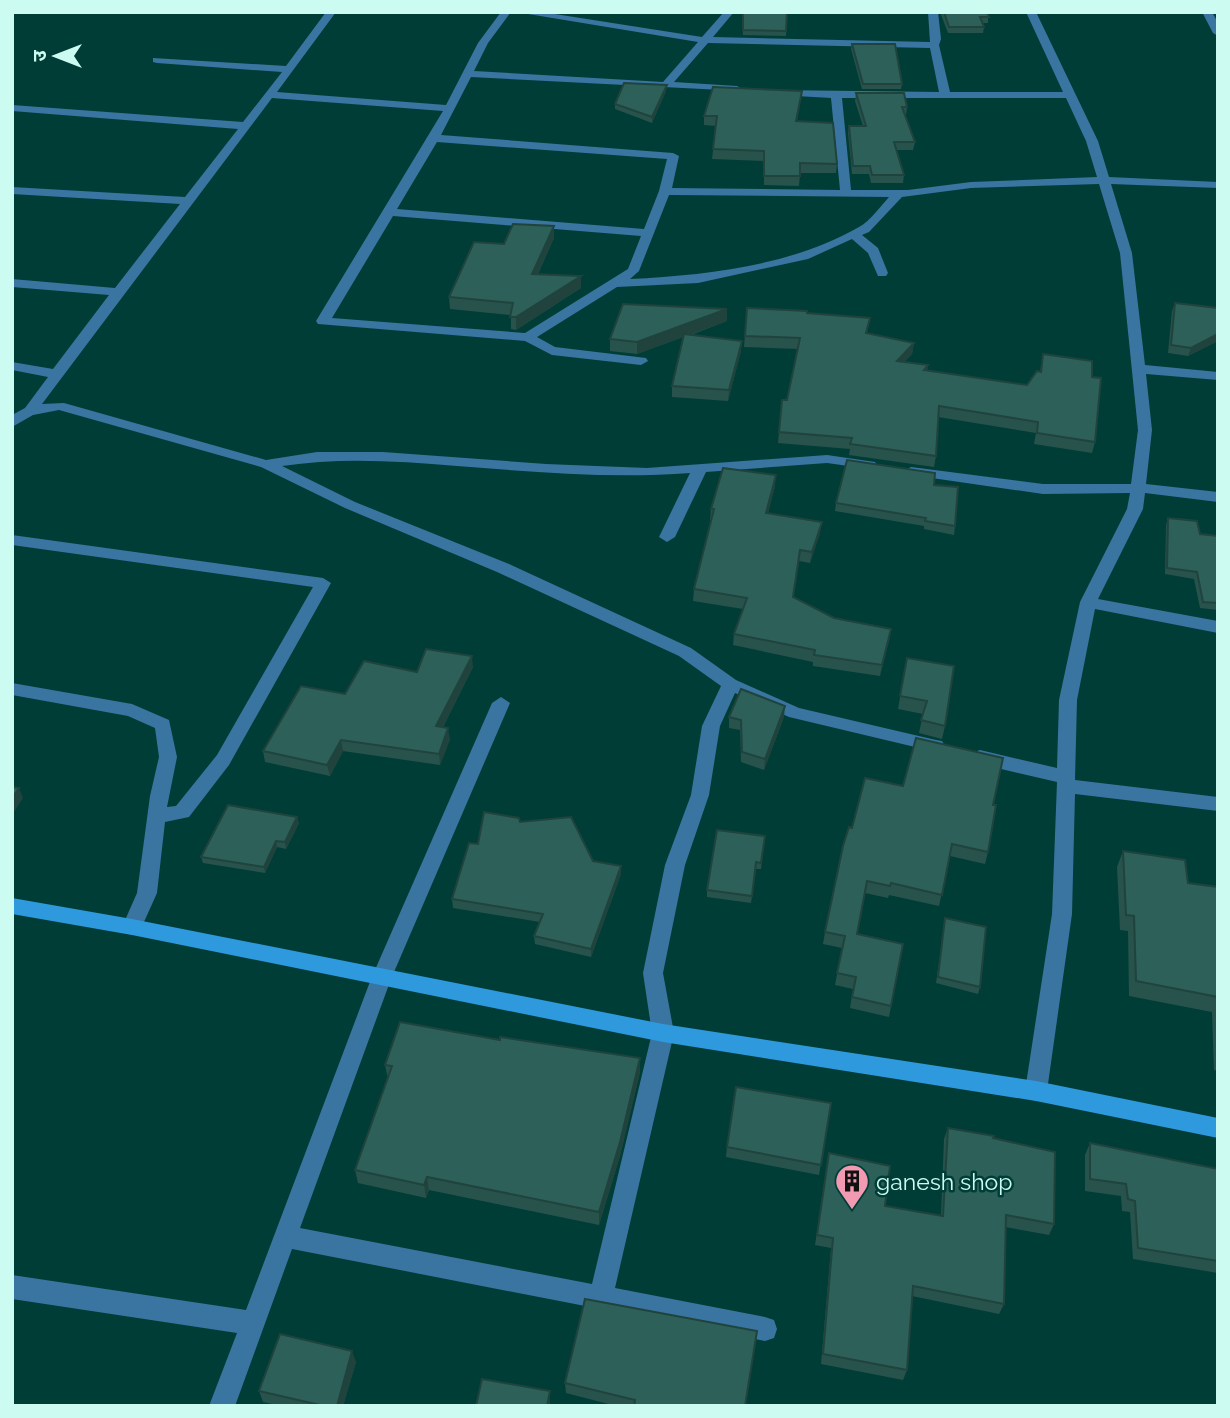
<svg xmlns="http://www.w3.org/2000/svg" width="1230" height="1418" viewBox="0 0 1230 1418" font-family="Raleway,'Noto Sans Devanagari',sans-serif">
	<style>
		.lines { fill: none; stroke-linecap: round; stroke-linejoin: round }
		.street { fill: #3975a0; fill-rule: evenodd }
		.secondary { fill: #2e99dd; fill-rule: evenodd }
		.wall { fill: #27534c }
		.shaded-wall { fill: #20433e }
		.building { fill: #2d6058; stroke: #20433e; stroke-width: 2 }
		.labels { text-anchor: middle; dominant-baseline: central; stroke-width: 5; stroke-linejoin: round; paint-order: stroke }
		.near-poi-label { font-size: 23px; fill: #ccfbf2; stroke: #003d36; text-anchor: start }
	</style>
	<rect width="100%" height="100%" fill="#003d36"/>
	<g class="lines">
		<!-- street -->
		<path class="street" d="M326 12H336L277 92 446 105 478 43 501 12H511L488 43 474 71 663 82 698 42 516 12H542L702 37 724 12H734L713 37 930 42 928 12H938L941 39 939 45 950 92H1063L1026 12H1036L1098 141 1109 177 1218 182V188L1111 184 1132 253 1145 365 1218 372V380L1146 374 1152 430 1146 484 1218 492V502L1145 493 1143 509 1098 599 1218 621V633L1095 609 1077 700 1075 780 1218 797V811L1075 794 1072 914 1047 1091 1044 1098 1036 1101 1028 1098 1025 1091 1052 914 1057 782 980 764 974 762 971 757 974 752 980 750 1057 768 1059 700 1080 602 1127 509 1130 493 1043 494 911 475 904 471 911 467 1043 484H1131L1138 430 1120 253 1099 184 971 188 902 197 869 232 862 235 878 248 888 273 886 276H878L868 253 852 239 808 259 698 283 617 287 537 337 555 347 646 358 648 361 641 365 552 355 525 341 318 324 316 321 443 111 272 98 42 404 64 403 266 460 317 452H383L546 464 647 468 827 455 875 462 877 465 875 468 870 469 827 463 706 472 675 537 667 542 659 537 690 473C613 479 534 472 457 466 398 461 340 457 282 466L355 502 509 564 691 648 736 680 799 708 936 740 942 741 945 746 942 751 936 752 789 717 735 693 720 726 709 795 685 865 663 973 674 1033 615 1288 765 1317 774 1320 777 1329 774 1338 765 1341 292 1249 235 1406H209L237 1333 12 1299V1275L246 1310 371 979 492 703 501 697 510 703 391 979 300 1228 592 1284 652 1033 643 973 665 865 691 795 702 726 721 686 679 656 497 572 345 508 261 467 59 410 33 415 12 427V415L25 408 48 377 12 370V362L53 369 109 295 12 287V279L115 288 180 204 12 194V187L185 197 238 129 12 111V105L243 122 282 72 157 63 153 62V58L286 66ZM708 43 930 48 939 92 775 90V94L779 95 831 98 840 190 672 188 679 156 673 153 441 135 471 77 741 91 742 89 737 86 674 82ZM842 98H1066L1086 141 1097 177 971 182 908 190H851ZM437 142 667 159 659 191 644 229 397 209ZM669 195 889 197C880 207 870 221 859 227 791 266 706 275 630 279L639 271ZM393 216 641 236 628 269 525 333 332 318Z
			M1202 12H1212L1218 23V36L1213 33Z
			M12 535 323 578 331 583 229 765 189 817 165 822 157 893 139 933 132 935 125 933 122 927 137 893 150 796 159 757 155 728 128 716 12 695V683L132 704 169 720 177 757 167 807 176 806 217 755 313 587 12 545Z"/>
		<!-- secondary -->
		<path class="secondary" d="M12 898 132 919 663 1024 1036 1081 1218 1118V1138L1036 1101 663 1042 132 935 12 914Z"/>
	</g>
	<!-- wall -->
	<path class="wall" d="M742 12H787L786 36 743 35Z
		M940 12H992V14H988V23H982L984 27 983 33H948Z
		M852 44 902 84 901 89H862L851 49Z
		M666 91 652 123 615 109V104Z
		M802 91 797 121 837 164 836 173H800L799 186 764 185V161L712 159 716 126 704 125V116Z
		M856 93 907 107 906 115H905L915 142 913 150H896L904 175 903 183H871L869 174H852L848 133 849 126H863L855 101Z
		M554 226V238L538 274 581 288 516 330 511 329V315L450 309 449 297 504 244Z
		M1175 303 1218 308V341L1188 356 1168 353 1172 311Z
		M747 308 807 313 868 328 867 333 914 343 912 354 904 362 928 365 927 370 1027 385 1040 372 1043 354 1092 377 1095 442 1092 453 1034 444 1036 433 938 417 936 456 934 467 849 455 850 449 778 443 782 400H787L798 349 744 347Z
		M727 321 691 335 741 351 728 401 672 397V386L683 337 637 354 610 351V339Z
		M934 485 955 526 954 535 924 529V526L835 511 836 503Z
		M775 486 768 513 820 533 810 563 799 561 793 597 834 618 889 640 880 676 813 666V662L733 645 734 634 743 609 693 601 694 589 711 520H710L711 509Z
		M1168 518 1200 534 1218 536V610L1200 608 1194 579 1165 574 1166 525Z
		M907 658 945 726 942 739 919 733 923 714 898 709Z
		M473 667 443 727 450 739 440 765 343 751 330 776 265 762 263 751 345 694 417 672Z
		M729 717H784L764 770 741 762 740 730 729 728Z
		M903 786 993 805 988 852 985 864 950 856 939 906 889 895 888 898 865 893 857 934 903 944 889 1017 850 1008 853 989 835 985 842 948 823 944 825 932 852 828Z
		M520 822 593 861 621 866V874L591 957 535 944 534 936 540 922 453 908 452 899Z
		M299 823 286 849 277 847 265 873 203 863 201 857Z
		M765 836 761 869H756L751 903 707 897V890Z
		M1123 851 1188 883 1218 887V1071L1214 1070 1212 1012 1129 996 1128 931 1120 930 1117 867Z
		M945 918 980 987 978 994 936 983Z
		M385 1065 640 1072 620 1156 599 1225 429 1190 426 1198 358 1183 355 1170 388 1079Z
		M831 1103 819 1175 726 1157 727 1147Z
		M948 1128 993 1138 1054 1224 1049 1235 1005 1227 1004 1304 999 1314 912 1296 907 1370 903 1380 821 1364 831 1248 815 1245 827 1164 885 1206 941 1215 944 1139Z
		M1090 1143 1218 1169V1273L1133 1259 1130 1212 1122 1211 1121 1196 1085 1191V1155Z
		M356 1362 343 1406H281L263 1402 259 1391Z
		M565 1383 745 1406H616L566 1393Z"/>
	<!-- shaded-wall -->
	<path class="shaded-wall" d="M667 85 666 91 652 123V117Z
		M554 226V238L532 286V274Z
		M581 276V288L516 330V317Z
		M727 309V321L637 354V342Z
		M1218 334V341L1188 356 1191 348Z
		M742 341 741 351 728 401 729 390Z
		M914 343 912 354 895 371 897 361Z
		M776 475 775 486 765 524 766 513Z
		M822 522 820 533 810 563 812 552Z
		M891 629 889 640 880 676 882 665Z
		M472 656 473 667 438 737 436 726Z
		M785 706 784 717 764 770 765 759Z
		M448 728 450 739 440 765 439 754Z
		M341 740 343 751 330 776 327 765Z
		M19 788 23 798 12 815V798Z
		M297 817 299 823 286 849 285 842Z
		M276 841 277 847 265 873 264 867Z
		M621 866V874L591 957V949Z
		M640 1058V1072L620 1156 599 1225V1212Z
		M427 1177 429 1190 426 1198 424 1185Z
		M352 1351 356 1362 343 1406H337Z
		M550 1391V1406H547Z"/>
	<!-- building -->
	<path class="building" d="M743 12H787L786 31 743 30Z
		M944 12H987L989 17H980L984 27H949Z
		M852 44H895L902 84H863Z
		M624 83 667 85 652 117 615 104Z
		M713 87 802 91 796 121 833 123 837 164 800 163V176H764V151L713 149 717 116H704Z
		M856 93H904L907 107H902L915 142H894L904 175H872L870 166H853L849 126H866Z
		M513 224 554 226 532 274 581 276 516 317H510L513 303 449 297 474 242 504 244Z
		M1175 303 1218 308V334L1191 348 1171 345Z
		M623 304 727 309 637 342 610 339Z
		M747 308 807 311V313L870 318 866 333 914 343 897 361 928 365 924 370 1027 385 1037 371 1041 372 1043 354 1092 361V377L1101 378 1095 442 1037 433 1038 422 939 406 936 456 850 444 852 438 779 432 782 400H787L800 338 745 336Z
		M684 334 742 341 729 390 672 386Z
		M847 460 935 473 934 485 958 487 955 526 925 521 926 518 836 503Z
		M723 468 776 475 766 513 822 522 812 552 800 550 793 597 834 618 891 629 882 665 814 655 815 650 734 634 747 598 694 589 714 509H711Z
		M1168 518 1197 521 1200 534 1218 536V603L1203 602 1197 572 1167 568Z
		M426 649 472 656 436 726 448 728 439 754 341 740 327 765 263 751 301 686 345 694 364 661 417 672Z
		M907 658 954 666 945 726 921 720 927 701 900 696Z
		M741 689 785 706 765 759 742 752 741 720 729 717Z
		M916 738 1003 758 993 805H996L988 852 952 844 942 895 891 883 890 886 867 881 857 934 903 944 891 1006 852 997 856 977 837 973 845 936 825 932 843 846 849 827 852 828 865 778 903 786Z
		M12 787 19 788 12 798Z
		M228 805 297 817 285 842 276 841 264 867 201 857Z
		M484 812 519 818 520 822 571 817 593 861 621 866 591 949 534 936 543 914 452 899 469 843 478 844Z
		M717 830 765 836 761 863 756 862 752 896 707 890Z
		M1123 851 1185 860 1188 883 1218 887V997L1136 981 1134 916 1126 915Z
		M945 918 986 927 980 987 938 977Z
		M400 1022 500 1040V1037L640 1058 620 1142 599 1212 427 1177 424 1185 355 1170 392 1066 385 1065Z
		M736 1087 831 1103 821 1165 727 1147Z
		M948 1128 994 1136 993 1138 1055 1152 1054 1224 1006 1215 1004 1304 913 1286 907 1370 823 1354 833 1238 817 1235 829 1153 890 1166 885 1206 943 1216Z
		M1090 1143 1218 1169V1261L1138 1248 1135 1201 1128 1199 1126 1184 1090 1179Z
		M585 1299 757 1331 745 1406H634L635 1400 565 1383Z
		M280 1334 352 1351 337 1406H324L259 1391Z
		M482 1379 550 1391 547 1406H476Z"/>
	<!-- icons -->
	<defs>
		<g id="building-pin" transform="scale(1.75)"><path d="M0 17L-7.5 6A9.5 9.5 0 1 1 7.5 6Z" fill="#f19ab2" stroke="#003d36"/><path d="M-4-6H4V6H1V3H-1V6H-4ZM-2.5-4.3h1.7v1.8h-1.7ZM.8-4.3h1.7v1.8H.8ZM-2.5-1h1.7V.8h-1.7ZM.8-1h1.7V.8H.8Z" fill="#111"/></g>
	</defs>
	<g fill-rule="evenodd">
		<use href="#building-pin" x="852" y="1181"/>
	</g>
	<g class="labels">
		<!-- near-poi labels -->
		<g class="near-poi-label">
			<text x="876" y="1181">ganesh shop</text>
		</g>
	</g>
	<!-- border -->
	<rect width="1230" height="1418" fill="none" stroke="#ccfbf2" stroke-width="28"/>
	<!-- north arrow -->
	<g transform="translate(56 56) rotate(270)" stroke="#003d36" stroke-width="5" paint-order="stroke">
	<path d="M0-5L12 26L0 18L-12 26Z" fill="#ccfbf2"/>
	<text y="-10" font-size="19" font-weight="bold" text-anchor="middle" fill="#ccfbf2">उ</text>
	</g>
</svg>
